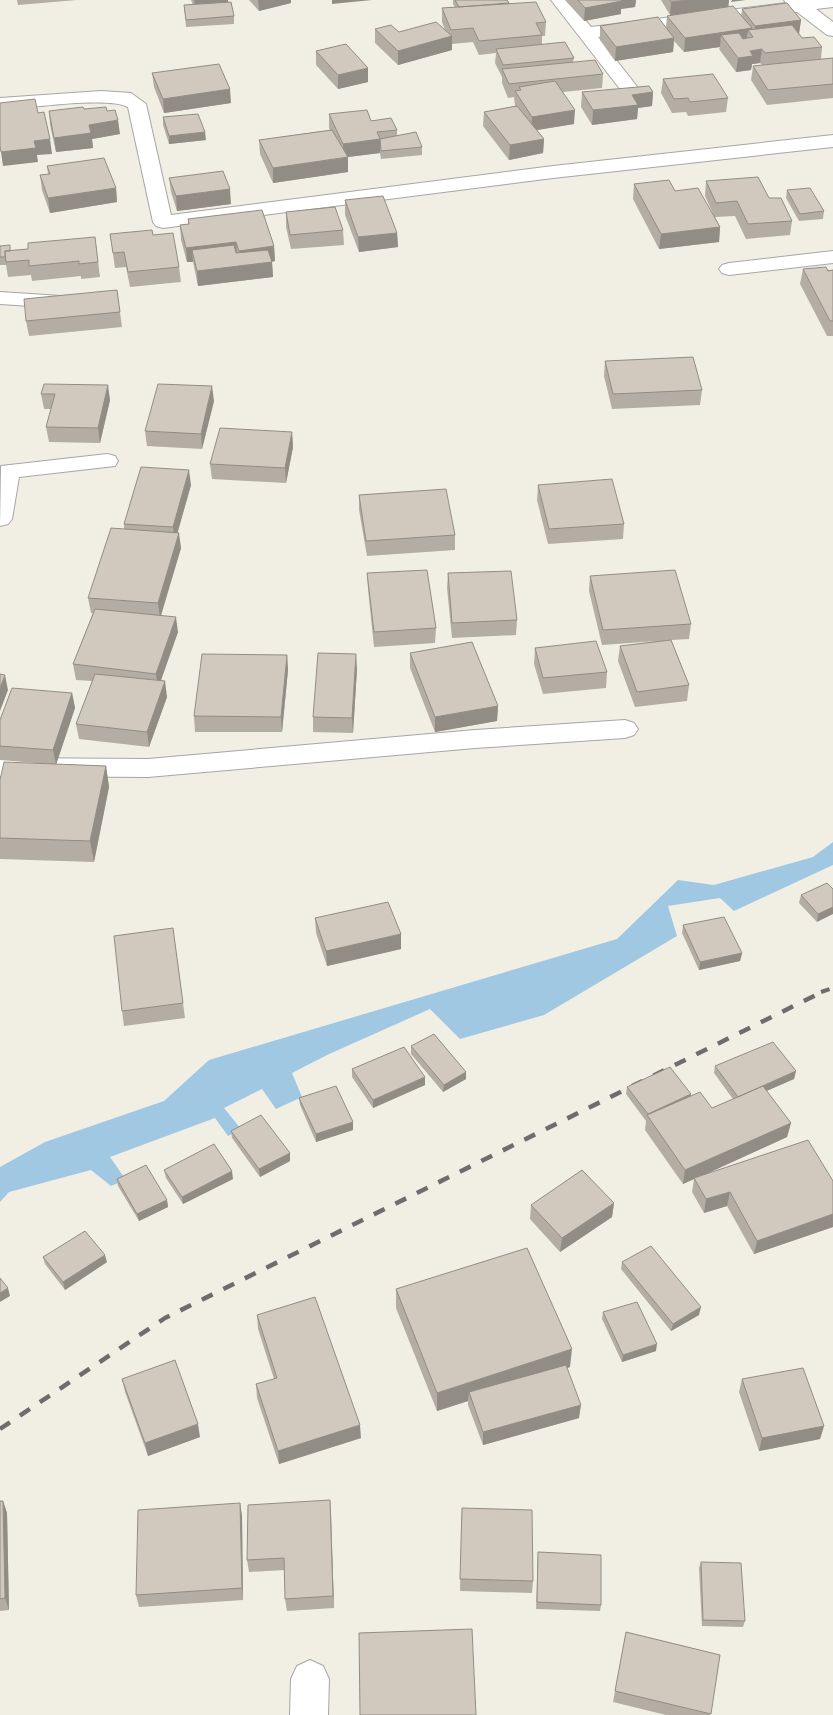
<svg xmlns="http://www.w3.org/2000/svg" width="833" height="1715" viewBox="0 0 833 1715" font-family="'DejaVu Sans',sans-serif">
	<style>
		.water { fill: #a0c8e3 }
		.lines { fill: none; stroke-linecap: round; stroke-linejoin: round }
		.minor-casing { stroke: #a6a6a6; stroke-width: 2 }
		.minor { fill: #fff; fill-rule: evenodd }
		.rail-far1 { stroke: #6d6d6d; stroke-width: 4; stroke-dasharray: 9 9; stroke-linecap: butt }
		.rail { stroke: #6d6d6d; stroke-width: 4.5; stroke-dasharray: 12 12; stroke-linecap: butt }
		.wall { fill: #b4ada3 }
		.shaded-wall { fill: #928d84 }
		.building { fill: #d1c9bd; stroke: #928d84 }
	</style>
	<rect width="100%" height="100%" fill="#f1efe4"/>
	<!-- water -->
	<path class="water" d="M833 842V865L734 911 720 898 668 906 677 936 544 1015 460 1039 430 1009 327 1055 292 1073 302 1097 276 1109 262 1089 224 1108 241 1129 228 1136 215 1118 110 1157 126 1180 111 1186 91 1170 9 1192 0 1202V1167L45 1142 164 1101 209 1060 617 939 678 880 714 885 813 857Z"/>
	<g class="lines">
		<!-- minor casing -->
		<g class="minor-casing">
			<path id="minor" d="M551 0H569L591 27 786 3 784 0H833V7L816 9 833 22V36L827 35 797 12 598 37 643 94 641 98H627Z
				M101 91 131 93 146 104 171 215 553 166 833 135V147L553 178 163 228 156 226 153 222 128 107C108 96 27 108 0 110V98Z
				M833 251V263L729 275 722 273 719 269 722 265 729 263Z
				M0 292 61 296 68 298 71 302 68 306 61 308 0 304Z
				M107 454 115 456 118 461 115 466 19 477 12 519 8 524 0 526 1 466Z
				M625 720 634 723 638 729 634 735 625 738 475 748 148 777 0 776V758L148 759 475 730Z
				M310 1660 323 1666 329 1679 328 1715H290L291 1679 297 1666Z"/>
		</g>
		<!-- minor -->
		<use href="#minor" class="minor"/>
		<!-- rail-far1 -->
		<path class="rail-far1" d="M821 992 833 988"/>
		<!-- rail -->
		<path class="rail" d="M0 1429 165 1318 824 991"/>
	</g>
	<!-- wall -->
	<path class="wall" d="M17 0H77L18 5Z
		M191 0H228V2L234 16V24L186 27 184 5H193Z
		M249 0H291V3L259 11Z
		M453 0H507L509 3 546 22 545 36H542V44L574 58 573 62 603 74 602 88 563 92 574 124 537 130 544 139 543 153 509 160 483 126 484 112 515 106 514 97 508 98 502 83V77L495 63 496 53 479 55 473 42 452 44V50L398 65 375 43V29L399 32 445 30 442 22V8L455 7 453 4Z
		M565 0H636L635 7 621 9V14L584 21Z
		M661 0H729L728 7 741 16 742 9 801 20 799 33 802 38 822 47 821 59 833 58V98L767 105 751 80 753 66 762 65 760 63 752 64 751 70 736 72 719 49 720 47 684 52 674 41 673 52 615 61 600 40V26L666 27 667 16 679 15H670Z
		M316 51 368 82 338 89 316 65Z
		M152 73 231 103 164 113 154 87Z
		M663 79 728 98 726 112 688 116 686 112 672 113 661 93Z
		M582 92H653L652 106 638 108 637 119 592 125 581 107Z
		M84 109 107 111 120 134 92 139 93 148 56 152 50 125 49 111Z
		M329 114 371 121 397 130V136L422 147V155L381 159 380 153 348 157V172L273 183 260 154 259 140 330 130 329 128Z
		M163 117 206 140 169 144 163 125Z
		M47 166 116 188 117 202 50 213 42 190 40 175 48 174Z
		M169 178 231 204 177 211 171 192Z
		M706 181 769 198 792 221 790 235 746 239 735 216 715 217 720 227 719 242 659 249 633 199 634 184 675 191 714 216 705 196Z
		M787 190 824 211 823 219 799 221 786 198Z
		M345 200 397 233 398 247 359 252 345 215Z
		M286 212 343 230 344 245 291 249 286 227Z
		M188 219 274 246 275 261 272 262 273 277 198 286 193 262H187L181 240 180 225 188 224Z
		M110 234 153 235 179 267 181 282 130 287 126 267 115 268Z
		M95 237 100 277 81 279V276L32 281 31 275 8 277 6 265H0V246L11 251 28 249Z
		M803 269 833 270V336H827L800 284Z
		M117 290 122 327 29 336 26 321Z
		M605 361 702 390 700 405 612 409 604 376Z
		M44 384 110 400 100 443 49 442 46 427 51 409H44L41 394Z
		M214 401 202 449 147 446 145 431Z
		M292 432 293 447 286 483 212 479 210 464Z
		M191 485 177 533 181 548 161 616 178 632 160 681 167 697 149 747 79 739 76 724 92 681 76 680 73 664 93 613H91L88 598 124 529V524Z
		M538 485 624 524 623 539 548 544 537 500Z
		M359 495 455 535V550L367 556 359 510Z
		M367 573 436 628 435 643 374 647 368 589Z
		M448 573 517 620 516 635 452 638 447 588Z
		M590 576 691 624 689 639 671 640 689 685 687 701 635 707 618 661 620 646 657 641 602 645 589 591Z
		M535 648 607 672 606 688 543 694 534 664Z
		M410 653 498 706 497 721 435 732 410 668Z
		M287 655 288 670 282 732H195L194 716Z
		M357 669 353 733 313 732V717Z
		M72 693 75 708 56 764 106 766 109 787 94 862 0 859V780L36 763 0 760V720Z
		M833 889 817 922 799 903 801 895Z
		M315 918 401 934V949L327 966 316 933Z
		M683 925 742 953 740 961 699 970 682 933Z
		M173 928 185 1018 124 1026 122 1011Z
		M411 1046 466 1079 443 1092 411 1054Z
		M715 1066 796 1071 794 1079 766 1091 791 1123 787 1137 706 1174 833 1181V1227L754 1254 727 1206 704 1213 692 1192 694 1179 683 1184 645 1130 646 1121 626 1094 627 1087 691 1094V1096L712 1108 733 1099 714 1073Z
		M352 1069 425 1077V1085L373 1108 352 1077Z
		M299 1098 353 1130 316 1142 300 1105Z
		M231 1131 290 1161 260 1177 232 1138Z
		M164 1170 233 1179 183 1204 166 1178Z
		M117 1179 167 1200 168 1207 139 1221 118 1186Z
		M614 1203 612 1217 560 1252 530 1219 531 1205Z
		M43 1257 107 1262 65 1290 45 1264Z
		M622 1262 699 1315 671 1331 621 1269Z
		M396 1289 570 1367 567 1368 579 1418 483 1445 468 1405V1401L437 1411 396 1308Z
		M603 1312 656 1351 622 1362 602 1319Z
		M257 1315 361 1438 279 1464 257 1398 256 1384 274 1379 258 1329Z
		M122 1379 200 1437 148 1456 125 1392Z
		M742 1379 824 1426 820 1439 759 1451 739 1392Z
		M330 1500 334 1608 287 1611 285 1599V1570L249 1572 247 1560Z
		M0 1501H3L7 1513 9 1610 0 1611Z
		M240 1503 242 1516 243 1600 139 1607 136 1595Z
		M462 1508 533 1581 532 1593 460 1591Z
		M538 1552 601 1605 600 1611 536 1609Z
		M701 1562 745 1621 743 1627 702 1626 699 1568Z
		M626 1632 720 1655 710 1715H666L613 1702Z"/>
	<!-- shaded-wall -->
	<path class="shaded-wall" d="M194 0H228V2L195 7Z
		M258 0H291V3L259 11Z
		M332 0H372L332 4Z
		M618 0H636L635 7 621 9V14L584 21 585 8Z
		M688 0H729L728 10 670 15 671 2Z
		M732 0H746L731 2Z
		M801 20 799 34 754 39 755 26Z
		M752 28 751 35 748 30 746 42 721 35 720 47 684 52 685 38Z
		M452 36V50L398 65V51Z
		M674 38 673 52 615 61 616 47Z
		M762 49 760 63 752 64 751 70 736 72 738 58 750 51Z
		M368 68V82L338 89V75Z
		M230 89 231 103 164 113 163 99Z
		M653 92 652 106 638 108 637 119 592 125 593 110 632 95Z
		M575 110 574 124 531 131 532 117Z
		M118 120 120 134 92 139 93 148 56 152 54 138 89 125Z
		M205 132 206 140 169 144V136Z
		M50 139 52 154 37 155 38 162 3 166 1 152 34 141Z
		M380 139V153L348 157V172L273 183V168L344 158 343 144Z
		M544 139 543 153 509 160 510 145Z
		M116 188 117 202 50 213 48 198Z
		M230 189 231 204 177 211 176 196Z
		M720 227 719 242 659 249 661 234Z
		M397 233 398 247 359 252 358 237Z
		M236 242 237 256 192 250 193 262H187L186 248Z
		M274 246 275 261 240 266 239 251Z
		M272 262 273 277 198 286 197 271Z
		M108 385 110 400 100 443 98 428Z
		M212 386 214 401 202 449 201 434Z
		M292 432 293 447 286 483 285 468Z
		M189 470 191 485 175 542 173 527Z
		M179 533 181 548 160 618 158 603Z
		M176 617 178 632 158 689 156 674Z
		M356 654 357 669 353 733 352 718Z
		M287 655 288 670 282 732 281 717Z
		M5 675 8 690 0 711V688Z
		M165 681 167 697 149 747 147 732Z
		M72 693 75 708 56 765 53 750Z
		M498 706 497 721 435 732V717Z
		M106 766 109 787 94 862 90 841Z
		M833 907V914L817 922 818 914Z
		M401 934V949L327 966 326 951Z
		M742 953 740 961 699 970 700 962Z
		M796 1071 794 1079 737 1104 738 1097Z
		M466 1072V1079L443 1092 444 1085Z
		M425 1077V1085L373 1108V1100Z
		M691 1094 690 1102 648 1114Z
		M353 1122V1130L316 1142V1134Z
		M791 1123 787 1137 695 1179 694 1178V1179L683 1184 685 1170Z
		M290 1153V1161L260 1177 259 1169Z
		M232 1171 233 1179 183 1204 182 1197Z
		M730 1192 727 1206 704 1213 706 1199Z
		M167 1200 168 1207 139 1221 137 1214Z
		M614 1203 612 1217 560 1252 562 1238Z
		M833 1214V1227L754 1254 757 1241Z
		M105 1255 107 1262 65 1290 63 1282Z
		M8 1288 10 1296 0 1302V1293Z
		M701 1307 699 1315 671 1331 673 1324Z
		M657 1344 656 1351 622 1362 623 1355Z
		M572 1349 570 1367 471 1400 469 1392 468 1401 437 1411V1393Z
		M581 1405 579 1418 483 1445V1432Z
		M198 1424 200 1437 148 1456 145 1443Z
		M360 1425 361 1438 279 1464 278 1451Z
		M824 1426 820 1439 759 1451 762 1438Z
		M330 1500 331 1513 334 1608 333 1596Z
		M3 1501 7 1513 9 1610 5 1598Z
		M240 1503 242 1516 243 1600 242 1588Z"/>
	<!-- building -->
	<path class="building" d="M455 0H507L509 3 459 7Z
		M578 0H621L622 1 585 8Z
		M670 0H688L671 2Z
		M231 2 234 16 186 20 184 5Z
		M536 2 546 22 536 23 542 35 479 41 473 28 451 30 442 8Z
		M787 3 801 20 755 26 742 9Z
		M733 6 752 28 685 38 667 16Z
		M658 17 674 38 616 47 600 26Z
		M436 22 452 36 398 51 375 29 391 25 399 32Z
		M792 25 802 38 814 37 822 47 765 53 762 49 750 51 753 56 738 58 721 35 739 33 743 39 753 37 748 30Z
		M565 42 574 58 503 65 496 49Z
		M346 44 368 68 338 75 316 51Z
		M833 58V84L768 90 753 66Z
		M595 60 603 74 509 84 502 69Z
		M219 64 230 89 163 99 152 73Z
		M713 74 728 98 690 102 688 98 674 99 663 79Z
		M555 81 575 110 532 117 515 91 521 90 519 87Z
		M649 86 653 92 632 95 638 105 593 110 582 92Z
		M35 99 38 113 44 112 50 139 34 141 36 148 1 152 0 146V103Z
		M517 106 544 139 510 145 484 112Z
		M83 107 84 109 106 107 107 111 115 110 118 120 89 125 91 133 54 138 49 111Z
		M367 110 371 121 391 118 397 130 377 132 380 139 343 144 329 114Z
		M198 114 205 132 169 136 163 117Z
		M332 130 348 157 273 168 259 140Z
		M416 132 422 147 381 151 380 139Z
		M104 158 116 188 48 198 40 175 50 174 47 166Z
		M223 171 230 189 176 196 169 178Z
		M758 177 769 198H781L792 221 748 224 737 201 716 203 706 181Z
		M669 180 675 191 698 188 720 227 661 234 634 184Z
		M810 188 824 211 800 214 787 190Z
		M383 196 397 233 358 237 345 200Z
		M335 207 343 230 290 235 286 212Z
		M262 210 274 246 239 251 236 242 186 248 180 225 189 224 188 219Z
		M152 230 153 235 173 233 179 267 128 272 124 252 113 253 110 234Z
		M95 237 98 262 79 264V261L29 266V260L6 262 5 251 28 249V243Z
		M10 245V251H5V257H0V246Z
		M234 245 236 253 268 250 272 262 197 271 192 250Z
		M826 267 828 271 833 270V321H830L803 269Z
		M117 290 120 312 26 321 24 299Z
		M693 357 702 390 613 394 605 361Z
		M44 384 108 385 98 428 46 427 55 394H41Z
		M158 384 212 386 201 434 145 431Z
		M220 428 292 432 285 468 210 464Z
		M141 467 189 470 173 527 124 524Z
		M612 479 624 524 549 529 538 485Z
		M446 489 455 535 366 541 359 495Z
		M111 528 179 533 158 603 88 598Z
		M427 570 436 628 374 632 367 573Z
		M675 570 691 624 603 630 590 576Z
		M511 571 517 620 452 623 448 573Z
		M95 609 176 617 156 674 73 664Z
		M671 640 689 685 637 692 620 646Z
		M596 641 607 672 543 678 535 648Z
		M472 642 498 706 435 717 410 653Z
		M318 653 356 654 352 718 313 717Z
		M202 654 287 655 281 717 194 716Z
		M0 674 5 675 0 688Z
		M95 674 165 681 147 732 76 724Z
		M12 688 72 693 53 750 0 746V720Z
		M4 762 106 766 90 841 0 838V780Z
		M827 883 833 889V907L818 914 801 895Z
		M388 902 401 934 326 951 315 918Z
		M724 917 742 953 700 962 683 925Z
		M173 928 183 1003 122 1011 114 936Z
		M434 1034 466 1072 444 1085 411 1046Z
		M773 1042 796 1071 738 1097 715 1066Z
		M404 1047 425 1077 373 1100 352 1069Z
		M670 1067 691 1094 648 1114 627 1087Z
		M336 1086 353 1122 316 1134 299 1098Z
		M763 1086 791 1123 685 1170 647 1115 700 1092 712 1108Z
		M261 1115 290 1153 259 1169 231 1131Z
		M808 1140 833 1181V1214L757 1241 730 1192 706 1199 694 1178Z
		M214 1144 232 1171 182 1197 164 1170Z
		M146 1165 167 1200 137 1214 117 1179Z
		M582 1170 614 1203 562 1238 531 1205Z
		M85 1231 105 1255 63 1282 43 1257Z
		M651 1246 701 1307 673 1324 622 1262Z
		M527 1248 572 1349 437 1393 396 1289Z
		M0 1278 8 1288 0 1293Z
		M315 1297 360 1425 278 1451 256 1384 277 1378 257 1315Z
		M637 1302 657 1344 623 1355 603 1312Z
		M175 1360 198 1424 145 1443 122 1379Z
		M566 1365 581 1405 483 1432 469 1392Z
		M803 1368 824 1426 762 1438 742 1379Z
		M330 1500 333 1596 285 1599 284 1558 247 1560 248 1505Z
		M0 1501H3L5 1598 0 1599Z
		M240 1503 242 1588 136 1595 138 1510Z
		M462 1508 532 1510 533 1581 460 1579Z
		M538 1552 601 1555V1605L537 1602Z
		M701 1562 741 1563 745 1621 703 1620Z
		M472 1629 476 1715H360L359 1633Z
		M626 1632 720 1655 711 1714 615 1691Z"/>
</svg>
